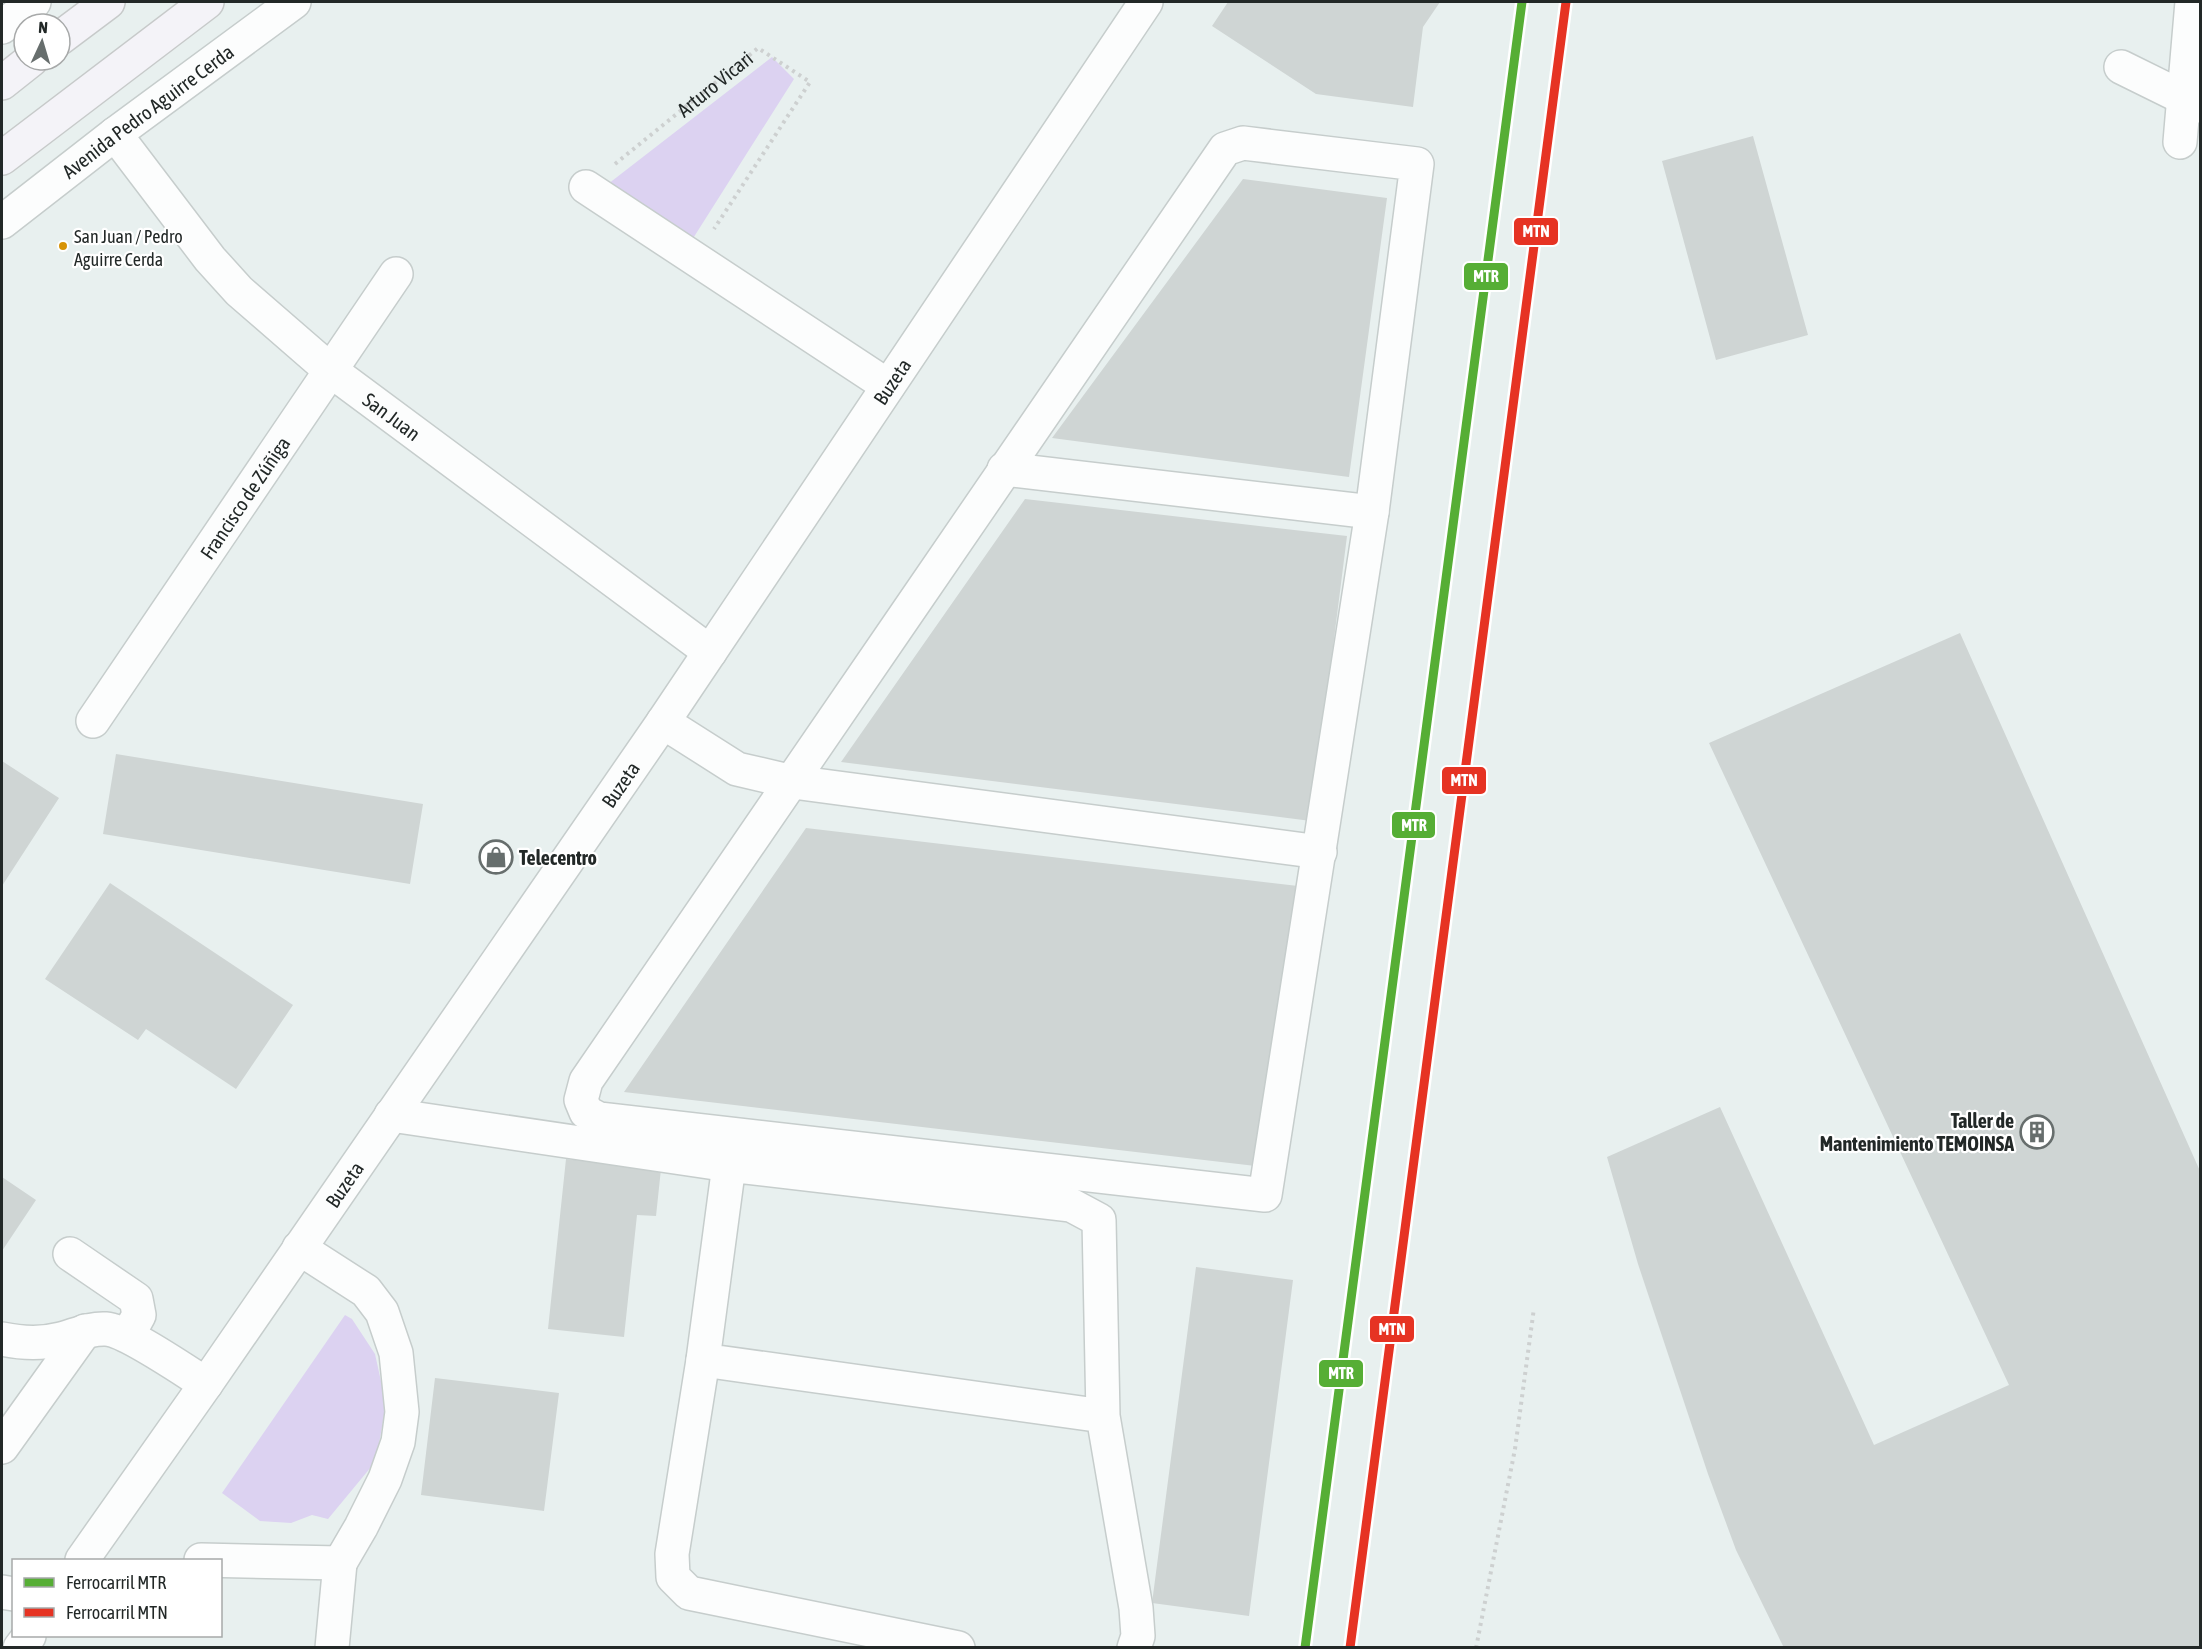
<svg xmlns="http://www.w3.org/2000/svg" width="2202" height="1649" viewBox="0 0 2202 1649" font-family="'Asap Condensed',sans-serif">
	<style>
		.green { fill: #dcd2f1 }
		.building { fill: #cfd5d4 }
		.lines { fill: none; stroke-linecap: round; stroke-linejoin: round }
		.minor-casing { stroke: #c6cdcc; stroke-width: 36 }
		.major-casing { stroke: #c7caca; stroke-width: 36 }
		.path { stroke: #cdd0d0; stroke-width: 4; stroke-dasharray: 3 4.5; stroke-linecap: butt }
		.minor { stroke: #fcfdfd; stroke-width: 33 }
		.major { stroke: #f4f3f8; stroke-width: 33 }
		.rail-1-casing { stroke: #fff; stroke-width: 14 }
		.rail-2-casing { stroke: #fff; stroke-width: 14 }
		.rail-1 { stroke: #56ae35; stroke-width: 9 }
		.rail-2 { stroke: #e63323; stroke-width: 9 }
		.bus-dot { fill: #d79306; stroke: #fff; stroke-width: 2 }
		.labels { text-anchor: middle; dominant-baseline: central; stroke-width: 4.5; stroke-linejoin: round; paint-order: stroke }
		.bus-label { font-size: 18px; fill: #222827; stroke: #fff; text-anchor: start }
		.street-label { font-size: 20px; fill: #222827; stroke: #fff }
		.poi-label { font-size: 20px; font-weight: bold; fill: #222827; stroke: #fff; text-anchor: start }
		.line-badge { stroke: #fff; stroke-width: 2 }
		.badge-label { font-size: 16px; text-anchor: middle; font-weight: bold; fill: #fff }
	</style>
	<rect width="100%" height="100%" fill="#e8f0ef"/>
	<!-- green -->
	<path class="green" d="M772 57 794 79 692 240 608 184Z
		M345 1315 352 1319 375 1354 386 1404 376 1461 328 1519 312 1515 291 1523 260 1521 222 1493Z"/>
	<!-- building -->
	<path class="building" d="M1228 2H1440L1423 27 1413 107 1316 94 1212 26Z
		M1753 136 1808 335 1716 360 1662 161Z
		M1243 179 1387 198 1349 477 1052 438Z
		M1025 499 1347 536 1311 821 841 762Z
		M1960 633 2200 1171V1648H1784L1736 1550 1708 1474 1638 1264 1607 1157 1720 1107 1874 1445 2009 1385 1709 743Z
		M116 754 423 804 410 884 103 834Z
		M2 761 59 798 2 886Z
		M806 828 1298 886 1264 1167 624 1092Z
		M110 883 293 1005 236 1089 146 1029 138 1040 45 979Z
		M566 1159 661 1169 656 1216 637 1215 624 1337 548 1329Z
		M2 1177 36 1200 2 1251Z
		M1196 1267 1293 1280 1249 1616 1152 1603Z
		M435 1378 559 1393 544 1511 421 1495Z"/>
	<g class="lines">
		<!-- minor casing -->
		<g class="minor-casing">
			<g id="minor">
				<path d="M2 27 34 2"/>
				<path d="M2121 67 2200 106"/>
				<path id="s2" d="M115 134 210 259 239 291 330 370 710 652"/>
				<path d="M2180 142 2192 2"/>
				<path d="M1243 143 1417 164 1372 512 1265 1195 599 1119 586 1112 581 1100 586 1081C800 771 1011 459 1225 149Z"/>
				<path d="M586 187 888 386"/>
				<path id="s3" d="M2 222 115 134 294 2"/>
				<path d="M1004 469 1372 512"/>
				<path id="s4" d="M93 721 396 274"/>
				<path d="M663 722 737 769 793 782 1320 852"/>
				<path d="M391 1115 729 1165"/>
				<path d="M70 1254 136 1299 139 1315 128 1335"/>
				<path d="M2 1339C21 1343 42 1344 61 1339 76 1335 90 1328 106 1329 126 1330 185 1371 206 1384"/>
				<path d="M703 1360 672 1554 673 1577 689 1593 958 1648"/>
				<path d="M1103 1416 703 1360 729 1165 1071 1205 1099 1220 1103 1416 1136 1608 1138 1636 1134 1648"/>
				<path d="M2 1447 85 1331"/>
				<path id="s5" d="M82 1560 206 1384 663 722 1146 2"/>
				<path d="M201 1560 340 1563 361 1527 385 1479 398 1442 402 1412 396 1353 382 1312 366 1291 299 1248"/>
				<path d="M2 1592 14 1594"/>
				<path d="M20 1648 29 1636"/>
				<path d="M332 1648 340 1563"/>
			</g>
		</g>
		<!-- major casing -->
		<g class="major-casing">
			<path id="major" d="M60 38 108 2
				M2 83 31 60
				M2 158 207 2"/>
		</g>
		<!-- path -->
		<g class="path">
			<path id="s1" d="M615 164 758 48 810 82 714 229"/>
			<path d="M1476 1648 1515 1449 1534 1308"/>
		</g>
		<!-- minor -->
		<use href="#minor" class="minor"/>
		<!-- major -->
		<use href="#major" class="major"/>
		<!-- rail-1 casing -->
		<g class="rail-1-casing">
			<path id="rail-1" d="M1305 1648 1522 2"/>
		</g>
		<!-- rail-2 casing -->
		<g class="rail-2-casing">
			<path id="rail-2" d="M1350 1648 1566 2"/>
		</g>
		<!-- rail-1 -->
		<use href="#rail-1" class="rail-1"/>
		<!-- rail-2 -->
		<use href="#rail-2" class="rail-2"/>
	</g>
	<!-- icons -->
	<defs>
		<g id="shop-ring" transform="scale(1.725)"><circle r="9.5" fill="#fff" stroke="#676e6d" stroke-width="1.5"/><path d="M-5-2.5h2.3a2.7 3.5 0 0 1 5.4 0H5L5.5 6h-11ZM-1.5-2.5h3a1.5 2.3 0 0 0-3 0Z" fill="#676e6d"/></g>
		<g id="building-ring" transform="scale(1.725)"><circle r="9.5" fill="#fff" stroke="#676e6d" stroke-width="1.5"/><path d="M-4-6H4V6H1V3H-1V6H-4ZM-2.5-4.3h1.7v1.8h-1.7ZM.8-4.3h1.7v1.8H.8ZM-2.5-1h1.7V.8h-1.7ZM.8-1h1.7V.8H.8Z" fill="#676e6d"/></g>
	</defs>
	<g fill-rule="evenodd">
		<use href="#shop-ring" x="496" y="857"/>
		<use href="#building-ring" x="2037" y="1132"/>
	</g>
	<!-- markers -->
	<circle class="bus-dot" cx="63" cy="246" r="5"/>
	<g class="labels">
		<!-- bus labels -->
		<g class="bus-label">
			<text x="74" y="236">San Juan / Pedro<tspan x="74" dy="23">Aguirre Cerda</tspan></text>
		</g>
		<!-- street labels -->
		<g class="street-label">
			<text stroke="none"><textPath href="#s1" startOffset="128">Arturo Vicari</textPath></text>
			<text stroke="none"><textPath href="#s3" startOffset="183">Avenida Pedro Aguirre Cerda</textPath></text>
			<text stroke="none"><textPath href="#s5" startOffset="1430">Buzeta</textPath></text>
			<text stroke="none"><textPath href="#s2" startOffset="398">San Juan</textPath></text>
			<text stroke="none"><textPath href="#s4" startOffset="270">Francisco de Zúñiga</textPath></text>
			<text stroke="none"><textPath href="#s5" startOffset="944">Buzeta</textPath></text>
			<text stroke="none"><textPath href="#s5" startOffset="458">Buzeta</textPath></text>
		</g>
		<!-- poi labels -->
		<g class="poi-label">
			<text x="519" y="857">Telecentro</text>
			<text x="2014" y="1120" text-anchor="end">Taller de<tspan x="2014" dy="23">Mantenimiento TEMOINSA</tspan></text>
		</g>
	</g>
	<g class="line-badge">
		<rect x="1513" y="217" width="46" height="29" rx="6" fill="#e63323"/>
		<rect x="1463" y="262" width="46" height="29" rx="6" fill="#56ae35"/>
		<rect x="1441" y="766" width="46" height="29" rx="6" fill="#e63323"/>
		<rect x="1391" y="811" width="45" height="28" rx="6" fill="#56ae35"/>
		<rect x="1369" y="1315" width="46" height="28" rx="6" fill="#e63323"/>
		<rect x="1318" y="1359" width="46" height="29" rx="6" fill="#56ae35"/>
	</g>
	<g class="badge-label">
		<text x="1536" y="237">MTN</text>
		<text x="1486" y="282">MTR</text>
		<text x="1464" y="786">MTN</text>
		<text x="1414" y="831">MTR</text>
		<text x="1392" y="1335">MTN</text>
		<text x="1341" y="1379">MTR</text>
	</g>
	<!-- border -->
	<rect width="2202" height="1649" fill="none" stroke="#222827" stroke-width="6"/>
	<!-- legend -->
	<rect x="12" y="1559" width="210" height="78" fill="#ffffff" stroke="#a7a9a9" stroke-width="1.5"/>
	<rect x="24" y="1578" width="30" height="9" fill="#56ae35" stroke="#a7a9a9" stroke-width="1.5"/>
	<text x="66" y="1589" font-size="18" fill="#222827">Ferrocarril MTR</text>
	<rect x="24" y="1608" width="30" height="9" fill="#e63323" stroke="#a7a9a9" stroke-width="1.5"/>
	<text x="66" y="1619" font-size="18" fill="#222827">Ferrocarril MTN</text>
	<!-- north arrow -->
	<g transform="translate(42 42) rotate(4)"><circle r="28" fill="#ffffff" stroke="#a7a9a9" stroke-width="1.5"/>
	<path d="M0-4.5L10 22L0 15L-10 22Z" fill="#676e6d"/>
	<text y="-9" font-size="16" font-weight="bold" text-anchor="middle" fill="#222827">N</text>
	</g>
</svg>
